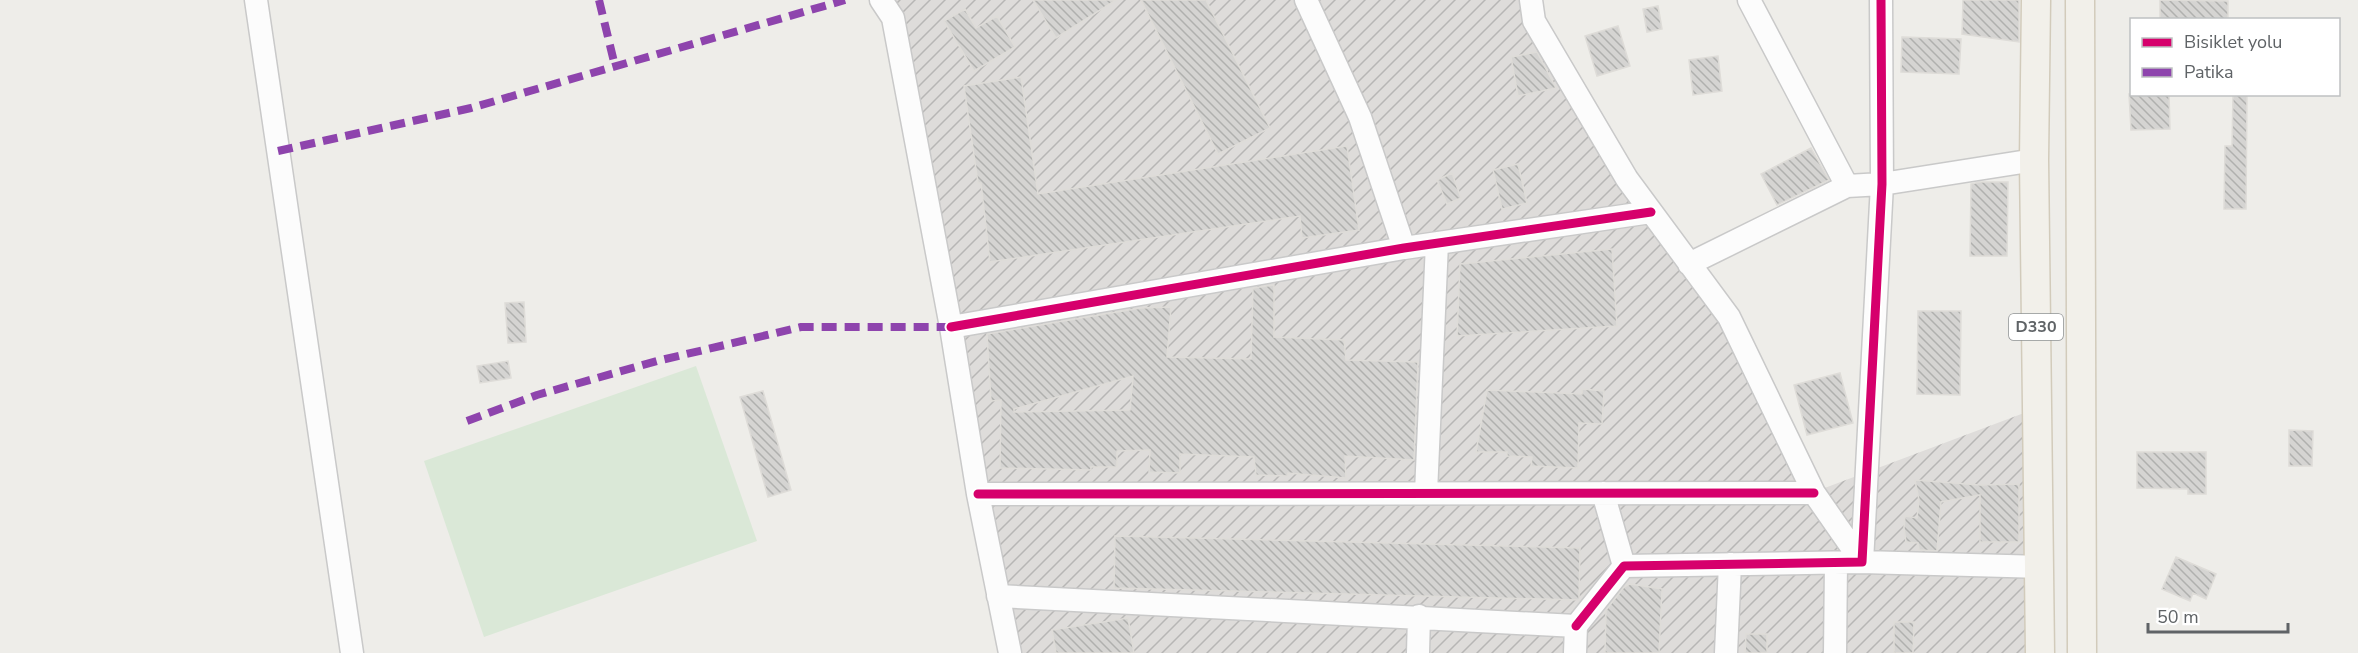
<svg xmlns="http://www.w3.org/2000/svg" width="2358" height="653" viewBox="0 0 2358 653" font-family="'Nunito Sans',sans-serif">
	<style>
		.industrial { fill: url(#industrial-furrows) }
		.garden { fill: #dae8d7 }
		.building { fill: url(#building-back-hatch); stroke: #dedcd8; stroke-width: 1.5; fill-rule: evenodd }
		.lines { fill: none; stroke-linecap: round; stroke-linejoin: round }
		.minor-casing { stroke: #c9c9c9; stroke-width: 25 }
		.major-casing { stroke: #d2cbbb; stroke-width: 31 }
		.minor { stroke: #fcfcfc; stroke-width: 22 }
		.major { stroke: #f2f0ea; stroke-width: 28 }
		.quiet { stroke: #8e44ad; stroke-width: 8; stroke-dasharray: 15 8; stroke-linecap: butt }
		.cycleway-casing { stroke: #fff; stroke-width: 13 }
		.cycleway { stroke: #d6006c; stroke-width: 9 }
		.labels { text-anchor: middle; dominant-baseline: central; stroke-width: 5; stroke-linejoin: round; paint-order: stroke }
		.shield { fill: #fff; stroke: #8f9294; stroke-width: 1.5 }
		.shield-label { font-size: 16px; font-weight: bold; fill: #5f6366 }
	</style>
	<defs>
		<pattern id="industrial-furrows" width="10" height="10" patternUnits="userSpaceOnUse" patternTransform="scale(1.5)"><rect width="10" height="10" fill="#dedcda"/><path d="M-1 1l2-2M0 10L10 0M9 11l2-2" fill="none" stroke="#b7b6b5"/></pattern>
		<pattern id="building-back-hatch" width="6" height="6" patternUnits="userSpaceOnUse" patternTransform="scale(1.5)"><rect width="6" height="6" fill="#d5d4d2"/><path d="M-1 5l2 2M0 0l6 6M5-1l2 2" fill="none" stroke="#b0b0ae"/></pattern>
	</defs>
	<rect width="100%" height="100%" fill="#eeede9"/>
	<!-- industrial -->
	<path class="industrial" d="M881 0H1531L1689 264 1814 492 2024 413 2025 653H1009Z"/>
	<!-- garden -->
	<path class="garden" d="M696 366 757 541 484 637 424 461Z"/>
	<!-- building -->
	<path class="building" d="M1033 0H1116L1056 38Z
		M1141 0H1206L1270 128 1218 154Z
		M1963 0H2019V42L1962 34Z
		M2160 0 2228 1V20H2160Z
		M1658 6 1662 29 1647 32 1643 9Z
		M965 9 976 28 997 16 1015 47 974 71 944 21Z
		M1618 26 1630 66 1597 76 1585 36Z
		M1902 37 1961 39 1959 74 1901 72Z
		M1537 52 1556 88 1518 96 1511 57Z
		M1718 56 1722 91 1693 95 1689 60Z
		M1021 77 1038 194 1347 146 1359 230 1302 238 1300 216 990 262 981 183H978L964 86Z
		M2129 94H2169L2170 129 2131 130Z
		M2233 94H2247L2246 209H2224L2225 146H2232Z
		M1811 148 1829 180 1777 205 1761 174Z
		M1518 164 1527 203 1502 209 1493 170Z
		M1452 173 1461 198 1447 204 1437 180Z
		M1980 182H2008L2007 256H1970L1971 184Z
		M1612 249 1617 326 1457 336 1460 264Z
		M1274 285V337L1344 340 1346 360 1418 362 1414 460 1345 456 1346 478 1288 473V476L1256 475 1254 457 1180 454V473L1149 472 1150 450 1117 451V467H1091V470L1000 468 1001 400 991 401 987 334 1141 308 1171 307 1167 357 1251 359 1253 288ZM1133 376 1130 410 1014 412V409Z
		M524 302 526 342 508 343 505 303Z
		M1918 311H1961L1960 395 1917 394Z
		M508 361 511 378 480 383 477 366Z
		M1840 373 1853 423 1807 435 1794 385Z
		M1582 389 1604 391 1602 424 1579 423 1578 468 1531 466 1532 457 1507 456V452H1476L1487 390 1582 394Z
		M763 391 791 490 768 497 740 397Z
		M2289 430 2313 431 2312 466H2289Z
		M2137 452H2206V494H2188V489L2137 488Z
		M1915 480 1980 485 2019 484V542H1980V495L1941 502 1937 551 1919 550 1918 543 1906 542 1904 528 1905 516 1917 518 1919 500Z
		M1115 536 1580 548 1579 600 1114 588Z
		M2176 557 2216 574 2206 599 2193 593 2190 601 2162 589Z
		M1630 584 1662 589 1659 653H1605L1606 610 1624 587Z
		M1128 618 1134 653H1056L1052 630Z
		M1894 622H1914L1913 653H1894Z
		M1746 634H1767V653H1745Z"/>
	<g class="lines">
		<!-- minor casing -->
		<g class="minor-casing">
			<path id="minor" d="M256 0 352 653
				M881 0 893 18 951 327 978 494 1010 653
				M1306 0 1360 117 1404 248
				M1531 0 1534 21 1627 179 1729 317 1814 493 1862 562 2040 567
				M1749 0 1847 186
				M1689 264 1847 186 1882 184 2034 160
				M951 327 1404 248 1651 212
				M1426 493 1437 243
				M1603 493 1624 566
				M978 494 1814 493
				M998 596 1576 626 1575 653
				M1576 626 1624 566 1862 562 1882 184 1881 0
				M1418 653 1419 616
				M1726 653 1730 564
				M1835 653 1836 563"/>
		</g>
		<!-- major casing -->
		<g class="major-casing">
			<path id="major" d="M2036 0 2034 160 2040 653
				M2080 0 2082 653"/>
		</g>
		<!-- minor -->
		<use href="#minor" class="minor"/>
		<!-- major -->
		<use href="#major" class="major"/>
		<!-- quiet -->
		<path class="quiet" d="M599 0 615 66
			M278 151 471 108 845 0
			M467 421 537 395 657 361 801 327H951"/>
		<!-- cycleway casing -->
		<g class="cycleway-casing">
			<path id="cycleway" d="M951 327 1404 248 1651 212
				M978 494 1814 493
				M1576 626 1624 566 1862 562 1882 184 1881 0"/>
		</g>
		<!-- cycleway -->
		<use href="#cycleway" class="cycleway"/>
	</g>
	<g class="labels">
		<!-- shield labels -->
		<rect class="shield" x="2009" y="314" width="54" height="26" rx="4.5"/>
		<g class="shield-label">
			<text x="2036" y="327">D330</text>
		</g>
	</g>
	<!-- legend -->
	<rect x="2130" y="18" width="210" height="78" fill="#ffffff" stroke="#bfc1c2" stroke-width="1.5"/>
	<rect x="2142" y="38" width="30" height="9" fill="#d6006c" stroke="#bfc1c2" stroke-width="1.5"/>
	<text x="2184" y="48" font-size="18" fill="#5f6366">Bisiklet yolu</text>
	<rect x="2142" y="68" width="30" height="9" fill="#8e44ad" stroke="#bfc1c2" stroke-width="1.5"/>
	<text x="2184" y="78" font-size="18" fill="#5f6366">Patika</text>
	<!-- scale -->
	<path d="M2148 623v9h140v-9" fill="none" stroke="#5f6366" stroke-width="3"/>
	<text x="2157" y="623" font-size="18" fill="#5f6366" stroke="#ffffff" stroke-width="4.5" paint-order="stroke">50 m</text>
</svg>
